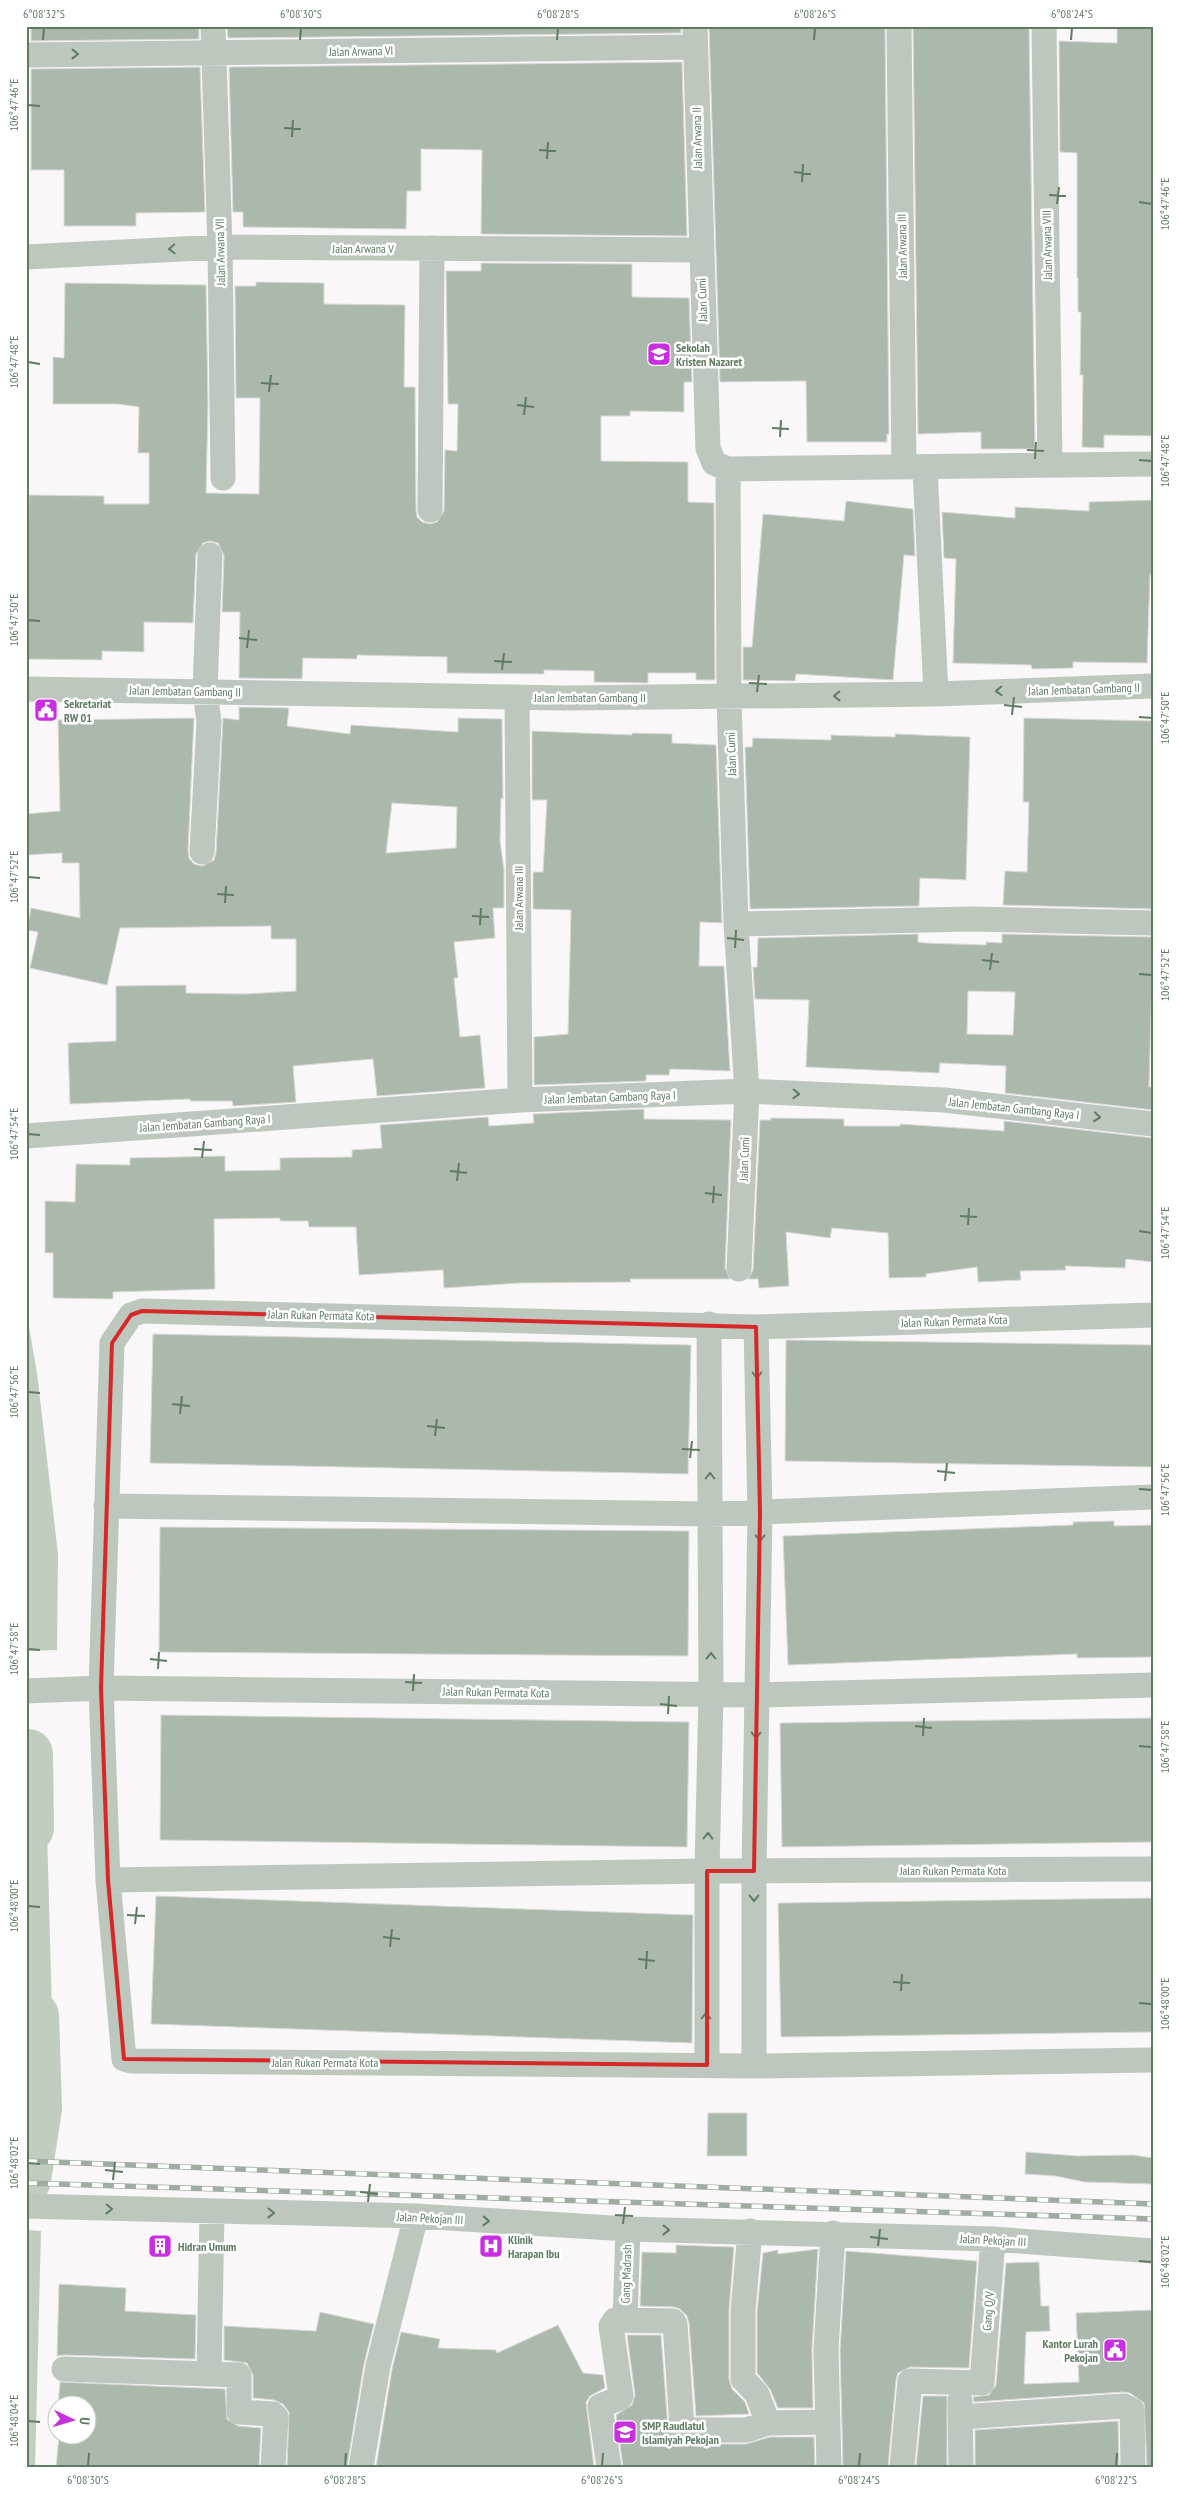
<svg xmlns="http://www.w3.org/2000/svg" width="1179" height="2493" viewBox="0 0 1179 2493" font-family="'PT Sans Narrow',sans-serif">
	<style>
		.water { fill: #c0cdbf }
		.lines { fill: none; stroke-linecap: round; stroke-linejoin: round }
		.river { stroke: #c0cdbf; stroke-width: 50 }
		.building { fill: #abb9ac; stroke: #dbd9da; fill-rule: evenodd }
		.street { stroke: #bdc7be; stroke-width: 25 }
		.rail-casing { stroke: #9fada1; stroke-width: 5.5 }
		.rail { stroke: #fff; stroke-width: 4; stroke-dasharray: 11; stroke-linecap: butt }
		.oneway { stroke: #5f7b62 }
		.marked { fill: none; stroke: #d62828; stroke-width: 4; stroke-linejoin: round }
		.ticks { fill: none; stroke: #5f7b62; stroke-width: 2 }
		.labels { text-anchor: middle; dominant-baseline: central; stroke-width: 5; stroke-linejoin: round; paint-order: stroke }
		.street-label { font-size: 12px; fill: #5f7b62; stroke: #fff }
		.poi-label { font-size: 12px; font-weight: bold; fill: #5f7b62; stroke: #fff; text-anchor: start }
		.neatline { fill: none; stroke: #5f7b62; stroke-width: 2 }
		.ticks-label { font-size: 12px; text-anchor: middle; fill: #5f7b62 }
	</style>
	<rect width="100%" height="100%" fill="#f9f7f7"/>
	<!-- water -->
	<path class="water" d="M26 1310 37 1373 58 1554 57 1650 26 1651Z
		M45 1759 54 2083 26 2085V1760Z
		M26 2230 41 2231 35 2467H26Z"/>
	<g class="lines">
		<!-- river -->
		<path class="river" d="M28 1754 29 1828
			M26 2180 37 2108 34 2016"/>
	</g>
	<!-- building -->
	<path class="building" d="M31 26H199V39L31 41Z
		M227 26H681V33L228 38Z
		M709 26H885L889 434H887V442H807L806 381 720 382Z
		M913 26H1029L1035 449H981V432L918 434Z
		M1117 26H1153V436L1104 435V448L1082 447 1083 375H1080L1081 312H1078V278H1077V153L1060 152 1059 41 1117 43Z
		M682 62 687 236 481 234 482 150 421 149V191H407L406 229 243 227V212H233L229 67Z
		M200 67 205 212 136 213V226H64V170H31V69Z
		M481 263 632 264V297L689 298 692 382H684V412L630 411V416H601V461L688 462V502L714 503 715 680H696V673H648V683L594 682V671L544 670V674L447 673V657L357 655V659L303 658 302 679 239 678 240 612H222L224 555 218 543 210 541 203 543 196 554 193 623 144 622V652L102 651V660L26 659 29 495 104 496V504H149V453H138L139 407 118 404H53V357L64 358 65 283 206 285 208 405 206 493 259 494 260 398H236L235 286H256V282L324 283V304L405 305 404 387H415L416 510 417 517 422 522 430 524 437 522 444 511 445 450 457 451 458 404H448L446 271H481Z
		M1153 500V574H1150L1147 663 1073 662V668L1032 669 1031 665 953 663 956 559 944 558 942 512 1015 518V507L1089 511V502Z
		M846 501 913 509 915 556 904 555 893 680 796 674 795 681 743 680V647H752L763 514 844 521Z
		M239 707 289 708 287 726 350 734 351 725 458 732V718L502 719 503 799 501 798 500 841 504 870V908H493L495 938 454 942 458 978H454L460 1037 480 1035 485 1088 377 1096 373 1059 293 1066 296 1102 233 1106 232 1101H190V1099L70 1104 68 1043 116 1041V986L186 985V993L244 994 296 991V939H271V926L120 928 107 985 30 968 38 932 27 930 31 908 80 918 79 863H62V853L26 855V814L60 811 58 720 194 718 188 851 189 858 194 864 202 866 214 860 216 853 223 718 239 720ZM392 803 457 807 456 848 386 853Z
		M1024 718 1153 721V909L1003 905 1005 871 1027 872 1029 802H1023Z
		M532 731 632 735V733L672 734V743L716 745 722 923 700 922 699 966H724L730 1071 670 1069 669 1075H646V1081L534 1085V1037L568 1034 571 910 533 909V872H543L547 800H532Z
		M895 734 970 737 966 880 920 878 919 906 750 909 745 747H752L753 738 831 740V735L895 737Z
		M918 934V942L925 943 986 945V942L1002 943V934L1153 937 1149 1087H1153V1110L1005 1093 1006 1066 940 1063 939 1073 806 1067 809 1000 755 999 753 967H757L758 938ZM968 991 1015 992 1013 1035 967 1034Z
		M644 1109V1119L731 1120 725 1268 730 1279H630L631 1282 521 1283 444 1288 443 1270 359 1275 356 1227H309L308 1221H280V1218L214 1219 215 1289 113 1292V1299L53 1298V1253H45V1201L75 1202 76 1164 130 1165V1158L225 1156V1171L280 1170V1158L352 1157V1150L382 1148 380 1125 488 1117 489 1126 534 1123 533 1114Z
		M771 1118 844 1119V1126H900V1124L1004 1131V1121L1153 1138V1262L1126 1259 1125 1268 1065 1266 1066 1270 1020 1271 1021 1280 978 1282 977 1267 926 1274V1277L889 1278 888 1233 832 1228 830 1238 786 1232 789 1286 759 1288 758 1279H748L753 1270 760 1120H771Z
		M153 1334 691 1345 688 1474 150 1463Z
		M786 1340 1153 1345V1467L785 1461Z
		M1114 1521V1526L1153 1525V1657L1077 1658V1654L788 1665 783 1536 1073 1525V1522Z
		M160 1527 689 1531 688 1656 159 1652Z
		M161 1715 689 1722 687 1847 160 1840Z
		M1153 1718V1842L782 1847 780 1723Z
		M156 1896 693 1915 692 2043 151 2024Z
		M1153 1898V2032L781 2037 778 1903Z
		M708 2113H747V2156H707Z
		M1026 2152 1078 2156 1133 2155 1153 2158V2184L1084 2182 1056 2176 1025 2174Z
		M676 2245 734 2247 729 2311V2379L732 2389 745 2402 749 2414 696 2416 689 2323 687 2316 680 2309 674 2307 640 2306 642 2252 676 2253Z
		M818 2249 812 2349 813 2408H778L770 2389 757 2373V2312L763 2253 778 2250V2254Z
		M846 2251 977 2261 969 2368 910 2367 898 2373 896 2380 888 2467H843L840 2350Z
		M1039 2262 1041 2306H1049L1050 2331 1026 2332 1024 2384 1079 2382 1076 2313 1153 2310V2467H1147L1144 2403 1130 2393 1123 2392 974 2402 973 2397 989 2395 996 2385 1006 2263Z
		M59 2284 126 2288 125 2311 196 2315 195 2359 64 2355 57 2356Z
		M320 2312 374 2324 364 2364 347 2467H287L289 2412 283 2404 274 2400 253 2398V2375L247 2363 224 2360V2326L316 2331Z
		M558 2325 583 2373 603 2375 605 2388 590 2396 586 2402 594 2467H376L392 2369 401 2332 440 2339 438 2348 496 2350 497 2353Z
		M627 2335H661L668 2428 675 2439 687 2444H746L770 2437H814L815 2467H623L616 2415 632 2405 635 2395Z
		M60 2382 225 2389 227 2419 238 2426 261 2428 259 2467H56L59 2436H88V2406H58Z
		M923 2396H947V2467H916Z
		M1118 2421 1119 2467H975V2430Z"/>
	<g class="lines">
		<!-- street -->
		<path class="street" d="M213 26 220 247 223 478
			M695 26 708 448 714 463 728 469 1153 464
			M899 26 904 467
			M1044 26 1050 465
			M26 55 695 47
			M26 257 220 247 700 250
			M925 468 936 694
			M728 469 729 698 736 924 747 1091 739 1269
			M430 510 432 248
			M26 689 566 698 936 694 1153 686
			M517 697 520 1100
			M202 852 209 722 205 691 210 555
			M736 924 970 919 1153 923
			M26 1136 520 1100 747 1091 944 1100 1153 1124
			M1153 1315 756 1327 142 1311 131 1315 112 1343 101 1688 108 1880 124 2059 131 2061 754 2066 1153 2060
			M106 1506 711 1514 1153 1497
			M26 1691 101 1688 757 1695 1153 1685
			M108 1880 707 1871 1153 1869
			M707 2065V1871L711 1694 709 1324
			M754 2066V1871L760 1512 756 1327
			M26 2206 416 2216 628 2229 993 2239 1153 2251
			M750 2231 743 2311V2379L757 2394 768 2423
			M625 2320 628 2229
			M64 2369 239 2375V2412L273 2414 276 2417 273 2467
			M209 2374 212 2212
			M960 2401 961 2467
			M961 2417 1124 2406 1132 2410 1133 2467
			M361 2467 378 2366 416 2216
			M609 2467 600 2406 620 2398 621 2396 611 2326 615 2320 673 2321 675 2324 682 2427 687 2430H746L768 2423 828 2422
			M829 2467 826 2350 833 2233
			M902 2467 910 2381 982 2383 993 2239"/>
		<!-- rail casing -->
		<g class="rail-casing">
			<path id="rail" d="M26 2161 1153 2204
				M26 2183 1153 2219"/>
		</g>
		<!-- rail -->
		<use href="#rail" class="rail"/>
	</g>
	<!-- one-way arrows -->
	<defs><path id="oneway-chevron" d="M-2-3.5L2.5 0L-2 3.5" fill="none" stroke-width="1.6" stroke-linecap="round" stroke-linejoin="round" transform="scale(1.25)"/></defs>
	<g class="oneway">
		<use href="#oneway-chevron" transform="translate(75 54)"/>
		<use href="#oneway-chevron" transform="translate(172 249) rotate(177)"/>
		<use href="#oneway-chevron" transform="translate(999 691) rotate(178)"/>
		<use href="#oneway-chevron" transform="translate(837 696) rotate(179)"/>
		<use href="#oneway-chevron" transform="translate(796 1094) rotate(2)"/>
		<use href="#oneway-chevron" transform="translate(1097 1117) rotate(6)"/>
		<use href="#oneway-chevron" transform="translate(757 1375) rotate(89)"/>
		<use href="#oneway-chevron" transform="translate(710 1476) rotate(-90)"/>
		<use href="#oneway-chevron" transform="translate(760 1538) rotate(91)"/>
		<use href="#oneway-chevron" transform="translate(711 1656) rotate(-90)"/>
		<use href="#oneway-chevron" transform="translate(756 1735) rotate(91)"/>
		<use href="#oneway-chevron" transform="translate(708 1836) rotate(-89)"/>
		<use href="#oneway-chevron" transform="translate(754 1898) rotate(90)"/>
		<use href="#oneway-chevron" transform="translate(706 2016) rotate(-90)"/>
		<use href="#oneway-chevron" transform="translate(109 2209) rotate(1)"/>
		<use href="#oneway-chevron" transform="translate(271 2213) rotate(1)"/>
		<use href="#oneway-chevron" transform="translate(486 2221) rotate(3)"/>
		<use href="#oneway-chevron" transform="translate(666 2230) rotate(1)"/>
	</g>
	<!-- marked area -->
	<path class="marked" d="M142 1311 756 1327 760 1512 754 1871H707V2065L124 2059 108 1880 101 1688 112 1343 131 1315Z"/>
	<!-- ticks -->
	<path class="ticks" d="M43 40 44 28M300 40 301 28M557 40 558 28M814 40 815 28M1071 40 1072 28M28 105 40 106M284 128 301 129M292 137 293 120M539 150 556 151M547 159 548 142M794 172 811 174M802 182 803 164M1049 195 1066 196M1139 202 1152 204M1057 204 1059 187M28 362 40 364M261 383 279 384M269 392 271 375M517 405 534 407M524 415 526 397M772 428 789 429M780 437 781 420M1027 450 1044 451M1035 459 1036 442M1139 460 1152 461M28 620 40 621M239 638 257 640M247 648 249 630M494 661 512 662M502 670 504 653M749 683 767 684M757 692 759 675M1004 705 1022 707M1012 715 1014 697M1139 717 1152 718M28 877 40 878M217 894 234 895M225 903 226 886M472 916 489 917M480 925 481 908M727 938 744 940M735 948 736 930M982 960 999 962M990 970 992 953M1139 974 1152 975M28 1134 40 1135M194 1149 212 1150M202 1158 204 1141M450 1171 467 1173M457 1181 459 1163M705 1193 722 1195M713 1203 714 1186M960 1216 977 1217M968 1225 969 1208M1139 1231 1152 1233M28 1392 40 1393M172 1404 190 1406M180 1414 182 1396M427 1426 445 1428M435 1436 437 1419M682 1449 700 1450M690 1458 692 1441M937 1471 955 1473M945 1481 947 1463M1139 1489 1152 1490M28 1649 40 1650M150 1659 167 1661M158 1669 159 1652M405 1682 422 1683M413 1691 414 1674M660 1704 677 1706M668 1714 669 1696M915 1726 932 1728M923 1736 924 1718M1139 1746 1152 1747M28 1906 40 1907M127 1915 145 1916M135 1924 137 1907M383 1937 400 1939M390 1947 392 1929M638 1959 655 1961M646 1969 647 1951M893 1982 910 1983M901 1991 902 1974M1139 2003 1152 2004M28 2163 40 2164M105 2170 123 2172M113 2180 115 2162M360 2192 378 2194M368 2202 370 2184M615 2215 633 2216M623 2224 625 2207M870 2237 888 2239M878 2246 880 2229M1139 2261 1152 2262M28 2421 40 2422M88 2466 89 2453M345 2466 346 2453M602 2466 603 2453M859 2466 860 2453M1116 2466 1117 2453"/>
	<!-- icons -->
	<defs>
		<g id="school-square" transform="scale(1.25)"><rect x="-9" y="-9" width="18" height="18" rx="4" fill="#c82fe1" stroke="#fff"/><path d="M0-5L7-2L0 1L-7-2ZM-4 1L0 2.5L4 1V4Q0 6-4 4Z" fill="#fff"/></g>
		<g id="civic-square" transform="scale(1.25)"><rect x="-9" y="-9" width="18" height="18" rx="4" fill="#c82fe1" stroke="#fff"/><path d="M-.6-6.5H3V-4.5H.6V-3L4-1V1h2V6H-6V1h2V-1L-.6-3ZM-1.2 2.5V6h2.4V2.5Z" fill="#fff"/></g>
		<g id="building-square" transform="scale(1.25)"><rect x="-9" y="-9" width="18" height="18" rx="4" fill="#c82fe1" stroke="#fff"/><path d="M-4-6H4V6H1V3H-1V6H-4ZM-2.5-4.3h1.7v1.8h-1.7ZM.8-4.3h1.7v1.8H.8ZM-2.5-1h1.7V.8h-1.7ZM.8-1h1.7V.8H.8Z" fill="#fff"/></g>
		<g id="hospital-square" transform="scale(1.25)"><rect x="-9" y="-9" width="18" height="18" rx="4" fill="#c82fe1" stroke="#fff"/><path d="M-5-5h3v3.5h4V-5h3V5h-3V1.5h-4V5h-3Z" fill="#fff"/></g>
	</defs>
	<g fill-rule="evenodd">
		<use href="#school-square" x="659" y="354"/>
		<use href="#civic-square" x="46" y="710"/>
		<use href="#building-square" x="160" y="2246"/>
		<use href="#hospital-square" x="491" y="2246"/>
		<use href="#civic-square" x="1115" y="2350"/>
		<use href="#school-square" x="625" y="2432"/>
	</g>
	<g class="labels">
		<!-- street labels -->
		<g class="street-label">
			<text transform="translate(361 51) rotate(-1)">Jalan Arwana VI</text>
			<text transform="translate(697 138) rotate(-91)">Jalan Arwana II</text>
			<text transform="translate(1047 245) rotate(-91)">Jalan Arwana VIII</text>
			<text transform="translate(902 246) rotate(-91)">Jalan Arwana III</text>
			<text x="363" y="248">Jalan Arwana V</text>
			<text transform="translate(220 252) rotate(-91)">Jalan Arwana VII</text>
			<text transform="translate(702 300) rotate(-92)">Jalan Cumi</text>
			<text transform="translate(1084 689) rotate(-2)">Jalan Jembatan Gambang II</text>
			<text transform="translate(185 691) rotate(1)">Jalan Jembatan Gambang II</text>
			<text x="590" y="697">Jalan Jembatan Gambang II</text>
			<text transform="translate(731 754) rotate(-92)">Jalan Cumi</text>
			<text transform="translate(518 898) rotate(-90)">Jalan Arwana III</text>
			<text transform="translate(610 1097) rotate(-2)">Jalan Jembatan Gambang Raya I</text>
			<text transform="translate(1014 1108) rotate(6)">Jalan Jembatan Gambang Raya I</text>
			<text transform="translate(205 1123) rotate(-4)">Jalan Jembatan Gambang Raya I</text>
			<text transform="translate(744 1159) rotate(-88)">Jalan Cumi</text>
			<text transform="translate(321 1315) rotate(1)">Jalan Rukan Permata Kota</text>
			<text transform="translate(954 1321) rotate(-2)">Jalan Rukan Permata Kota</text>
			<text transform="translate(496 1692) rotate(1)">Jalan Rukan Permata Kota</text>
			<text x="953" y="1870">Jalan Rukan Permata Kota</text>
			<text x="325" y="2062">Jalan Rukan Permata Kota</text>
			<text transform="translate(430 2218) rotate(3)">Jalan Pekojan III</text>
			<text transform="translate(993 2240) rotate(3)">Jalan Pekojan III</text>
			<text transform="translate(626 2274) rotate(-88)">Gang Madrash</text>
			<text transform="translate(988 2311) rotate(-86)">Gang Q/V</text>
		</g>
		<!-- poi labels -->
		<g class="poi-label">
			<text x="676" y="347">Sekolah<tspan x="676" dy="14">Kristen Nazaret</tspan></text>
			<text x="64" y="703">Sekretariat<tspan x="64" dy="14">RW 01</tspan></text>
			<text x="508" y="2239">Klinik<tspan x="508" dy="14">Harapan Ibu</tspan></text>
			<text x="178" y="2246">Hidran Umum</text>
			<text x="1098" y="2343" text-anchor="end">Kantor Lurah<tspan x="1098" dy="14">Pekojan</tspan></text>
			<text x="642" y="2425">SMP Raudlatul<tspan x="642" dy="14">Islamiyah Pekojan</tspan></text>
		</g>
	</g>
	<!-- border -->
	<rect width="1179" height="2493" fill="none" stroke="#ffffff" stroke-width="55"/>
	<!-- north arrow -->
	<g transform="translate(72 2420) rotate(95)"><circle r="24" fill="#ffffff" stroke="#bfcac0"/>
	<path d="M0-4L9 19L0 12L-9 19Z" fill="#c82fe1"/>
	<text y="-8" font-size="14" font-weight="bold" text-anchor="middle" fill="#5f7b62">U</text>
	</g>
	<rect x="28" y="28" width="1124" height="2438" class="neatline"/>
	<g class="ticks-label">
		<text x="44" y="18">6°08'32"S</text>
		<text x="301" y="18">6°08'30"S</text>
		<text x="558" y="18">6°08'28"S</text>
		<text x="815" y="18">6°08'26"S</text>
		<text x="1072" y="18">6°08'24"S</text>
		<text transform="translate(14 105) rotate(-90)" y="4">106°47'46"E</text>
		<text transform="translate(1165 204) rotate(-90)" y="4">106°47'46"E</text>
		<text transform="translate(14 362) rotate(-90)" y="4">106°47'48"E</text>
		<text transform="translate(1165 461) rotate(-90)" y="4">106°47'48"E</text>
		<text transform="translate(14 620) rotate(-90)" y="4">106°47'50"E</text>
		<text transform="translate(1165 718) rotate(-90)" y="4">106°47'50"E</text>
		<text transform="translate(14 877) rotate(-90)" y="4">106°47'52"E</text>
		<text transform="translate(1165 975) rotate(-90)" y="4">106°47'52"E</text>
		<text transform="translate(14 1134) rotate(-90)" y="4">106°47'54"E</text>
		<text transform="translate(1165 1233) rotate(-90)" y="4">106°47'54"E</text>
		<text transform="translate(14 1392) rotate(-90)" y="4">106°47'56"E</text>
		<text transform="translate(1165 1490) rotate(-90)" y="4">106°47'56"E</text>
		<text transform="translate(14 1649) rotate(-90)" y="4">106°47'58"E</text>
		<text transform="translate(1165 1747) rotate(-90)" y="4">106°47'58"E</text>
		<text transform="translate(14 1906) rotate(-90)" y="4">106°48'00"E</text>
		<text transform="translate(1165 2004) rotate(-90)" y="4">106°48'00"E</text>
		<text transform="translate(14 2163) rotate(-90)" y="4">106°48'02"E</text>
		<text transform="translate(1165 2262) rotate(-90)" y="4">106°48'02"E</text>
		<text transform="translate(14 2421) rotate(-90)" y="4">106°48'04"E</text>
		<text x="88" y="2484">6°08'30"S</text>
		<text x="345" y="2484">6°08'28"S</text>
		<text x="602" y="2484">6°08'26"S</text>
		<text x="859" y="2484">6°08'24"S</text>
		<text x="1116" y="2484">6°08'22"S</text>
	</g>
</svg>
